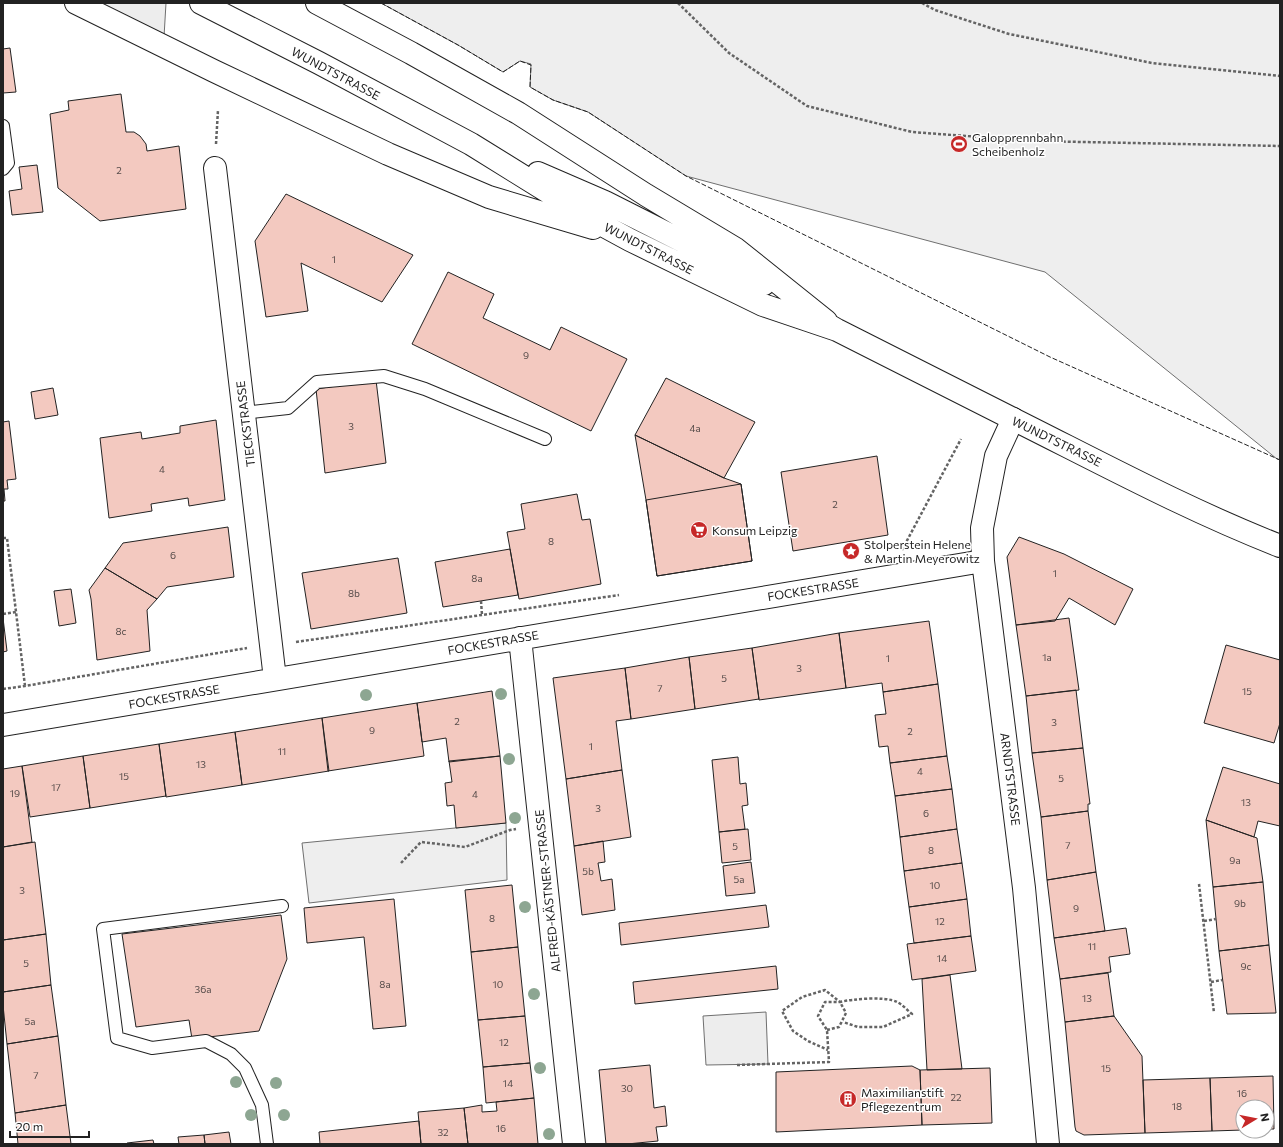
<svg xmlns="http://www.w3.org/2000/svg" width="1283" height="1147" viewBox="0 0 1283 1147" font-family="Commissioner,sans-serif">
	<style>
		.green { fill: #eee; stroke: #6f6f6f }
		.parking { fill: #ededed; stroke: #6f6f6f }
		.building { fill: #f3c9c0; stroke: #222 }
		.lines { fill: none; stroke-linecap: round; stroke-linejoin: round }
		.service-casing { stroke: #222; stroke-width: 14 }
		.minor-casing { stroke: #222; stroke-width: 24 }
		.primary-casing { stroke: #222; stroke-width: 24 }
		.trunk-casing { stroke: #222; stroke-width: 24 }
		.path { stroke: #646464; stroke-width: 2.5; stroke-dasharray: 3 2; stroke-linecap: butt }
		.service { stroke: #fff; stroke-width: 12 }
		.minor { stroke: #fff; stroke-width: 22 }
		.primary { stroke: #fff; stroke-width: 22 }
		.trunk { stroke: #fff; stroke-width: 22 }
		.fence { stroke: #222; stroke-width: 1; stroke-dasharray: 5 2; stroke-linecap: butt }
		.tree { fill: #8da692 }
		.labels { text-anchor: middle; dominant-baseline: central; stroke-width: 3; stroke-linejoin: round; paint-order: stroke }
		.number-label { font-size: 10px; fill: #564c4a }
		.street-label { font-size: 12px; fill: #222; stroke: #fff }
		.poi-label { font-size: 12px; fill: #222; stroke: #fff; text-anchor: start }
	</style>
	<rect width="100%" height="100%" fill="#fff"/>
	<!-- green -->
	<path class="green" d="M381 3H1280V460L1277 459 1045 272 686 176 588 112 553 100 530 87 531 64 520 61 503 72 458 45Z
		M506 823 507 880 309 903 302 843Z"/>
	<!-- parking -->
	<path class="parking" d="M96 3H166L164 37Z
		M766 1012 768 1064 706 1065 703 1016Z"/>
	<!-- building -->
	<path class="building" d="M10 48 16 92 3 93V49Z
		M121 94 126 132H134L140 136 146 144 147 151 179 146 186 209 100 221 58 188 50 114 69 110 68 101Z
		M37 165 43 212 12 215 9 191 22 189 19 167Z
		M286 194 413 255 382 302 301 263 308 311 266 317 255 241Z
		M448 272 494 294 483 318 550 350 561 327 627 359 591 431 412 344Z
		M666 378 755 422 724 478 635 435Z
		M376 380 386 463 325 473 316 389Z
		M53 388 58 415 35 419 31 392Z
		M216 420 225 500 189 506 188 498 151 504 152 511 109 518 100 438 141 432 142 439 180 433V426Z
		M9 421 16 479 7 480 8 489H4L5 501H3V422Z
		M635 435 724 478 741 484 752 561 657 576 646 500Z
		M877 456 888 535 793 551 781 472Z
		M741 484 752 561 657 576 646 500Z
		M577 494 582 520 590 519 601 584 519 599 507 532 525 529 521 504Z
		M228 527 234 577 167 587 157 599 105 568 123 543Z
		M1019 537 1064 554 1133 589 1115 625 1069 598 1055 621 1016 625 1007 557Z
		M510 549 518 595 443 607 435 562Z
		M398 558 407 613 311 629 302 573Z
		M105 568 157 599 147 610 150 651 97 660 91 599 89 590Z
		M71 589 76 623 59 626 54 591Z
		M3 618 7 651 3 652Z
		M1069 618 1079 690 1026 696 1016 625Z
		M929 621 938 684 883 692 882 683 846 688 839 633Z
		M839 633 846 688 759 700 752 648Z
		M1226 645 1280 660V723L1274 743 1204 723Z
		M752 648 759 699 695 709 689 657Z
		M689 657 695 709 631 719 625 668Z
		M625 668 631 719 616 721 622 770 566 779 553 678Z
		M938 684 947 756 890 763 888 746 879 747 875 715 886 714 883 692Z
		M1076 690 1083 748 1032 753 1026 696Z
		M492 691 500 756 449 762 446 738 422 742 417 703Z
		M417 703 424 756 328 771 322 718Z
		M322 718 329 771 242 785 235 732Z
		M235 732 242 785 166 797 159 744Z
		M159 744 166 796 90 808 83 756Z
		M1083 748 1090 804H1088V811L1041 817 1032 753Z
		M83 756 90 808 30 817 22 766Z
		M500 756 506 823 456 828 454 805 447 806 445 783 452 782 449 761Z
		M947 756 952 789 895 796 890 763Z
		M738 757 740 784 746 783 748 805 742 806 745 829 719 832 712 760Z
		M22 766 32 842 3 847V769Z
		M1223 767 1280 784V826L1258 821 1254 837 1206 820Z
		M622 770 631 837 574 846 566 779Z
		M952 789 957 829 900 837 895 796Z
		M1088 811 1096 872 1047 880 1041 817Z
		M1206 820 1257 838 1263 882 1213 887Z
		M748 829 751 860 722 863 719 832Z
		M957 829 962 863 904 871 900 837Z
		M603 841 605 862 598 863 601 881 612 879 615 910 582 915 574 846Z
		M35 842 46 934 3 940V847Z
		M751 862 755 893 726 896 723 866Z
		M962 863 967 899 909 907 904 871Z
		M1096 872 1105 931 1054 938 1047 880Z
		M1263 882 1269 945 1219 951 1213 887Z
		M512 885 518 947 471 952 465 890Z
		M394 899 406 1026 373 1029 364 937 307 943 304 908Z
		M967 899 971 936 914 943 909 907Z
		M766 905 769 927 621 945 619 923Z
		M281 915 287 959 259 1031 192 1039 189 1020 136 1027 122 934Z
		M1126 928 1130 954 1109 957 1111 972 1060 979 1054 938Z
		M46 934 51 985 3 992V940Z
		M971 936 976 971 912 980 907 944Z
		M1269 945 1276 1013 1227 1014 1219 951Z
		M518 947 525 1016 478 1020 471 952Z
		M776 966 778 989 635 1004 633 982Z
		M1108 973 1114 1016 1065 1022 1060 979Z
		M950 975 962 1069 927 1070 922 979Z
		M51 985 58 1036 7 1044 3 1005V992Z
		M525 1016 530 1063 483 1067 478 1020Z
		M1114 1016 1142 1056 1145 1133 1084 1135 1076 1131 1075 1127 1065 1022Z
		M58 1036 66 1105 15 1113 7 1044Z
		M530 1063 534 1098 486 1103 483 1067Z
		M650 1065 654 1108 665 1106 667 1126 656 1127 658 1141 627 1144H606L599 1070Z
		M912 1066 920 1070 922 1125 776 1132V1072Z
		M990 1068 992 1123 922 1125 920 1070Z
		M1273 1076 1274 1129H1267V1107H1243V1130L1212 1131 1210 1078Z
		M1210 1078 1212 1131 1145 1133 1143 1080Z
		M534 1098 538 1144H468L464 1108 482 1105V1112L497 1111 496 1102Z
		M66 1105 71 1144H18L15 1113Z
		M464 1108 468 1144H421L418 1112Z
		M419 1121 421 1144H320L319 1132Z
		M229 1132 231 1144H205L204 1135Z
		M204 1135 205 1144H179L178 1137Z
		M153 1140 154 1144H128L127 1143Z"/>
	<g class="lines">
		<!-- service casing -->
		<g class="service-casing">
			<path id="service" d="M3 126 8 163 3 169
				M243 413 288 408 317 382 384 376 425 389 545 439
				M267 1144 262 1105 245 1068 231 1054 206 1041 152 1048 117 1038 103 929 282 906"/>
		</g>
		<!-- minor casing -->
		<g class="minor-casing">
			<path id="minor" d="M215 168 275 679
				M1013 419 996 456 982 528 983 561 1024 888 1048 1144
				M520 638 574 1144
				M3 725 983 561"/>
		</g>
		<!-- primary casing -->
		<g class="primary-casing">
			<path id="primary" d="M1013 419C1101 463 1188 510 1280 546"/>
		</g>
		<!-- trunk casing -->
		<g class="trunk-casing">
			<path id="trunk" d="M76 3 214 71 388 154 489 197 593 228
				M201 3 319 63 471 144 595 221 630 240 763 305 837 330
				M317 3 411 53 518 113 646 195 736 249 826 321
				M538 173 605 202 710 255 764 284
				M825 323 837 330 1013 419"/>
		</g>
		<!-- path -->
		<path class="path" d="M678 3 729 53 807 106 912 132 1034 141 1280 146
			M922 3 935 10 1009 34 1152 63 1280 76
			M216 144 218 110
			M3 538H7L25 686
			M902 550 961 439
			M481 601 482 615
			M3 614 16 612
			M296 642 619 595
			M3 689 25 686 247 648
			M401 863 421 842 465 847 510 830 516 829
			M1199 884 1214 1013
			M1204 921 1216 919
			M1211 982 1222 980
			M827 1030 839 1027 846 1013 840 1002C852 999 886 996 897 1002 902 1004 907 1010 912 1014L883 1027H858L843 1022
			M737 1065 829 1062 827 1030 818 1016 825 1002H840L825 990 802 997 782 1011 793 1031 808 1041 828 1050"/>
		<!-- service -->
		<use href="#service" class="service"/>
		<!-- minor -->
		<use href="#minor" class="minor"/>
		<!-- primary -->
		<use href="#primary" class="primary"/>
		<!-- trunk -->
		<use href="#trunk" class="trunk"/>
		<!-- fence -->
		<path class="fence" d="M381 3 458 45 503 72 520 61 531 65 530 87 553 100 588 112 686 176 1050 357 1280 460"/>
	</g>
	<!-- trees -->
	<g class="tree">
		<circle cx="501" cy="694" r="6"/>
		<circle cx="366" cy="695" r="6"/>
		<circle cx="509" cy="759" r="6"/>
		<circle cx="515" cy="818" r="6"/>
		<circle cx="525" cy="907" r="6"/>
		<circle cx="534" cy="994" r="6"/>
		<circle cx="540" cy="1068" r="6"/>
		<circle cx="236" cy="1082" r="6"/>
		<circle cx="276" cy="1083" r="6"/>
		<circle cx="251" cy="1115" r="6"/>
		<circle cx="284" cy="1115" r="6"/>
		<circle cx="549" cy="1134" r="6"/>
	</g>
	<!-- icons -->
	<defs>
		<g id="stadium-disc" transform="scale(0.9)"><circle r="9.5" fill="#c62828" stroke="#fff"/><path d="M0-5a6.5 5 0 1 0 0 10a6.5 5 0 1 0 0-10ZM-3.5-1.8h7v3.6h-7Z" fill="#fff"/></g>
		<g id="supermarket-disc" transform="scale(0.9)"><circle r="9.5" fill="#c62828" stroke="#fff"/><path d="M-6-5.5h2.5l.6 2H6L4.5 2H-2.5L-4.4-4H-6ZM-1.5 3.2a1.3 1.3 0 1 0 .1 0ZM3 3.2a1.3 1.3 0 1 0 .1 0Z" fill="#fff"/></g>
		<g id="sight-disc" transform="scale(0.9)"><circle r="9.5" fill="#c62828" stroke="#fff"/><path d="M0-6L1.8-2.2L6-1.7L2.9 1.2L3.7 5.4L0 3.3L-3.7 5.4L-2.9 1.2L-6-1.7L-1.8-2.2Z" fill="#fff"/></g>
		<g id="building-disc" transform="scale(0.9)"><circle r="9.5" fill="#c62828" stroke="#fff"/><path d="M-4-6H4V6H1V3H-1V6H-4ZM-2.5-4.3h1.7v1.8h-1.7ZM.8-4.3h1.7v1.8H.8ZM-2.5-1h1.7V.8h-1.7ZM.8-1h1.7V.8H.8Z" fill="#fff"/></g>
	</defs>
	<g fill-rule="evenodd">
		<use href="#stadium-disc" x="959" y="144"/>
		<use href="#supermarket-disc" x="699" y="530"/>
		<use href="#sight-disc" x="851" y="551"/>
		<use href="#building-disc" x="848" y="1099"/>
	</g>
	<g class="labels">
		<!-- number labels -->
		<g class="number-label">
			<text x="119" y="170">2</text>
			<text x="334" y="259">1</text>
			<text x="526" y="355">9</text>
			<text x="351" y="426">3</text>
			<text x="695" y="428">4a</text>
			<text x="162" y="469">4</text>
			<text x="835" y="504">2</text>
			<text x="551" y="541">8</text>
			<text x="173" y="555">6</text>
			<text x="1055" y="573">1</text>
			<text x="477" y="578">8a</text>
			<text x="354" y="593">8b</text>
			<text x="121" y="631">8c</text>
			<text x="1047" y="657">1a</text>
			<text x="888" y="658">1</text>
			<text x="799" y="668">3</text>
			<text x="724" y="678">5</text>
			<text x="660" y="688">7</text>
			<text x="1247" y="691">15</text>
			<text x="457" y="721">2</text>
			<text x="1054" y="722">3</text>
			<text x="372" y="730">9</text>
			<text x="910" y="731">2</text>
			<text x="591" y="746">1</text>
			<text x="282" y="751">11</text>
			<text x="201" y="764">13</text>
			<text x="920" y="771">4</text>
			<text x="124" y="776">15</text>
			<text x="1061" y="778">5</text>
			<text x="56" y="787">17</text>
			<text x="15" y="793">19</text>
			<text x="475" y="794">4</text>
			<text x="1246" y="802">13</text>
			<text x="598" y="808">3</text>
			<text x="926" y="813">6</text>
			<text x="1068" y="845">7</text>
			<text x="735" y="846">5</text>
			<text x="931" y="850">8</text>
			<text x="1235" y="860">9a</text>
			<text x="588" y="871">5b</text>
			<text x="739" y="879">5a</text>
			<text x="935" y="885">10</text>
			<text x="22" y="890">3</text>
			<text x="1240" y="903">9b</text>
			<text x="1076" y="908">9</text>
			<text x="492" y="918">8</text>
			<text x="940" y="921">12</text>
			<text x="1092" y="946">11</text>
			<text x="942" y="958">14</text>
			<text x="26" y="963">5</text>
			<text x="1246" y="966">9c</text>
			<text x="385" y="984">8a</text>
			<text x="498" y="984">10</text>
			<text x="203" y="989">36a</text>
			<text x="1087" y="998">13</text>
			<text x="30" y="1021">5a</text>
			<text x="504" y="1042">12</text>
			<text x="1106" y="1068">15</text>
			<text x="36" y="1075">7</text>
			<text x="508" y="1083">14</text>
			<text x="627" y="1088">30</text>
			<text x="1242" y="1093">16</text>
			<text x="956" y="1097">22</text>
			<text x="1177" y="1106">18</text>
			<text x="501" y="1128">16</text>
			<text x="443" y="1132">32</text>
		</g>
		<!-- street labels -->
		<g class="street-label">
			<text transform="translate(336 73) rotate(28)">WUNDTSTRASSE</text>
			<text transform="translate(649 248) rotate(27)">WUNDTSTRASSE</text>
			<text transform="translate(245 424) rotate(-97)">TIECKSTRASSE</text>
			<text transform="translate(1057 441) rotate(26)">WUNDTSTRASSE</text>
			<text transform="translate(813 589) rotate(-9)">FOCKESTRASSE</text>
			<text transform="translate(493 642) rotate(-10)">FOCKESTRASSE</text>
			<text transform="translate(174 696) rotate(-10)">FOCKESTRASSE</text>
			<text transform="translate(1011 779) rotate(83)">ARNDTSTRASSE</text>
			<text transform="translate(547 891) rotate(-96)">ALFRED-KÄSTNER-STRASSE</text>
		</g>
		<!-- poi labels -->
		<g class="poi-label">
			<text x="972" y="137">Galopprennbahn<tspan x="972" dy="14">Scheibenholz</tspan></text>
			<text x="712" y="530">Konsum Leipzig</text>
			<text x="864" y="544">Stolperstein Helene<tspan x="864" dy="14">&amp; Martin Meyerowitz</tspan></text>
			<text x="861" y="1092">Maximilianstift<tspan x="861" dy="14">Pflegezentrum</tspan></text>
		</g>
	</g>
	<!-- border -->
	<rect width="1283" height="1147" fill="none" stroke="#222222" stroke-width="8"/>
	<!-- north arrow -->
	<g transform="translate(1255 1119) rotate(80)"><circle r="19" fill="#ffffff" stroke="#a7a7a7"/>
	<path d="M0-3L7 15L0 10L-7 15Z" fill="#c62828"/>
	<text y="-6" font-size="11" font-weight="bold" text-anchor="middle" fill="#222222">N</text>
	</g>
	<!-- scale -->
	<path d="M10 1131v6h79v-6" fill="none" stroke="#222222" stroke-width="2"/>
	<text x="16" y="1131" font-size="12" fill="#222222" stroke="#ffffff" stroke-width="3" paint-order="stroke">20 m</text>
</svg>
